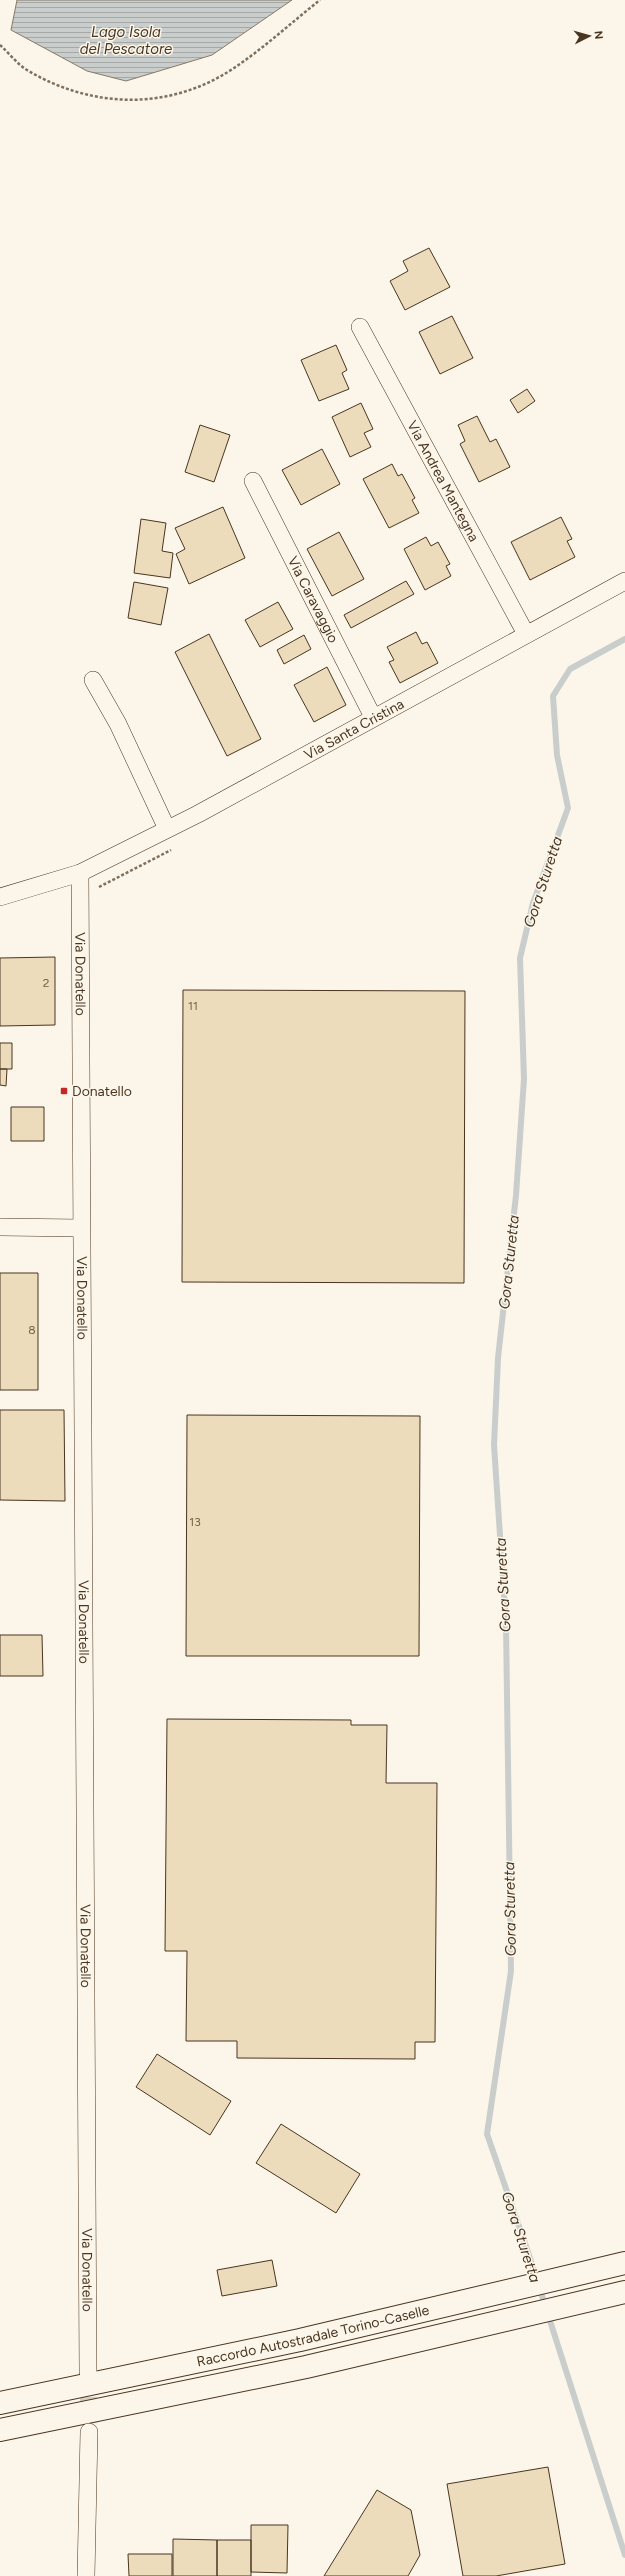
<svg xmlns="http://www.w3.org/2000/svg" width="625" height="2576" viewBox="0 0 625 2576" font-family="Figtree,sans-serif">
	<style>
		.water { fill: url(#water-rules); stroke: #887966 }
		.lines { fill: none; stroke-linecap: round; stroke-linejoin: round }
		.stream { stroke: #c9cecd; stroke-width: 6 }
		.building { fill: #ecdcbc; stroke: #4a3520 }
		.street-tunnel { stroke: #d8cfc1; stroke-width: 17; stroke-dasharray: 17 8; stroke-linecap: butt }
		.street-casing { stroke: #4a3520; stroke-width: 18 }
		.highway-casing { stroke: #4a3520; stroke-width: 24 }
		.path { stroke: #7f6f5c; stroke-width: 2.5; stroke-dasharray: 3 2; stroke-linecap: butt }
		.street { stroke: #fbf6e9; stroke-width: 17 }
		.highway { stroke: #fbf6e9; stroke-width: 22 }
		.poi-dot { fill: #c62828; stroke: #fbf6e9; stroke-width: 1.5 }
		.labels { text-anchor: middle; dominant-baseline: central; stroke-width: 3; stroke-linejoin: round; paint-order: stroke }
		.number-label { font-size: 12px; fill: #725f47 }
		.street-label { font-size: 14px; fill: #4a3520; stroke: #fbf6e9 }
		.poi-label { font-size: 14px; fill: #4a3520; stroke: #fbf6e9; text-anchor: start }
		.water-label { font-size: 15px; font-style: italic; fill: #4a3520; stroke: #fbf6e9 }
	</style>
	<defs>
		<pattern id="water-rules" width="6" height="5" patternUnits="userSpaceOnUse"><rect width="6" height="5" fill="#c9cecd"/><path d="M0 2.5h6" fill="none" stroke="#a5a8a6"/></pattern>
	</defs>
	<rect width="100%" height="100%" fill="#fbf6e9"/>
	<!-- water -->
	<path class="water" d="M17 0H292L212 55 126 81 87 71 11 30Z"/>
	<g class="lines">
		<!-- stream -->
		<path class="stream" d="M625 639 570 669 553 696 557 755 568 808 533 903 520 958 524 1079 516 1195 498 1358 494 1445 506 1626 511 1971 487 2134 528 2252 625 2555"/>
	</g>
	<!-- building -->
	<path class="building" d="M429 248 450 287 405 310 390 281 408 271 403 261Z
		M452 316 473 358 440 374 419 332Z
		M336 345 347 370 342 373 349 389 319 401 301 360Z
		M527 389 535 401 518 413 510 400Z
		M361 403 373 429 364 433 371 447 350 457 332 417Z
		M477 416 490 442 496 439 510 467 479 482 460 444 465 441 458 425Z
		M200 425 230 435 214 482 185 472Z
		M322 449 340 484 301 505 282 470Z
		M392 464 398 476 402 474 415 498 412 500 419 513 389 528 363 479Z
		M223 507 245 558 189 584 176 554 185 549 175 528Z
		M561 517 572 539 567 541 575 557 530 580 511 542Z
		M141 519 166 523 162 551 173 553 170 578 134 573Z
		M339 532 364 579 332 596 307 549Z
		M426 537 431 546 438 542 450 564 446 566 451 576 425 590 404 549Z
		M406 581 414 594 351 628 344 615Z
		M134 582 168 588 161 625 128 618Z
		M278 602 293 629 260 647 245 620Z
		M416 632 422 644 427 642 438 663 400 683 389 662 394 660 387 647Z
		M209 634 261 739 227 756 175 652Z
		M304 635 311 649 284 664 277 650Z
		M327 667 346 705 314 722 294 685Z
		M55 957V1025L0 1026V958Z
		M183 990 465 991 464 1283 182 1282Z
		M0 1043H12V1069H0Z
		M0 1069H7L6 1086 0 1085Z
		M11 1107H44V1141H11Z
		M0 1273H38V1390H0Z
		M0 1410H64L65 1501 0 1500Z
		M187 1415 420 1416 419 1656H186Z
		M0 1635H42L43 1676H0Z
		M167 1719 351 1720V1725H387L386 1783H437L435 2042H415V2059L237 2058V2041H186L187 1951H165Z
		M157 2054 231 2101 210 2135 136 2087Z
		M281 2124 360 2174 336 2213 256 2163Z
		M272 2260 277 2286 222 2296 217 2270Z
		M548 2467 565 2564 496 2576H463L447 2484Z
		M377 2490 411 2510 420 2555 408 2576H324Z
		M251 2525H288L287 2573 251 2572Z
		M173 2539 217 2540V2576H173Z
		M217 2540H251V2576H217Z
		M128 2554H172V2576H129Z"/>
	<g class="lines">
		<!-- street-tunnel -->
		<path class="street-tunnel" d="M88 2372 89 2423"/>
		<!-- street casing -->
		<g class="street-casing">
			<g id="street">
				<path id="s1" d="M360 327 526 634"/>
				<path id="s2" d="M253 481 373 717"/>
				<path d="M93 680 118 724 167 829"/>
				<path id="s3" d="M80 873 88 2372"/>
				<path id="s4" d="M0 897 80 873 198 814 625 581"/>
				<path d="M0 1227 81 1228"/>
				<path d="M86 2576 89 2432"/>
			</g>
		</g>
		<!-- highway casing -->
		<g class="highway-casing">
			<g id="highway">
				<path id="s5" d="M0 2403 300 2340 625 2263"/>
				<path d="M0 2430 306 2367 625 2292"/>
			</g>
		</g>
		<!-- path -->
		<path class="path" d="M0 45C9 53 17 64 27 70 92 109 170 111 234 68 264 48 292 22 320 0
			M99 887 171 850"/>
		<!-- street -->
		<use href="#street" class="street"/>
		<!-- highway -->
		<use href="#highway" class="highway"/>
	</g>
	<!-- markers -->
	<rect class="poi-dot" x="60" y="1087" width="8" height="8" rx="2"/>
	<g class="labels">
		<!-- number labels -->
		<g class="number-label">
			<text x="46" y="983">2</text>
			<text x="193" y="1006">11</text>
			<text x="32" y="1330">8</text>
			<text x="195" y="1522">13</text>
		</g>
		<!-- street labels -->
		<g class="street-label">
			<text stroke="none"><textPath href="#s1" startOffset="175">Via Andrea Mantegna</textPath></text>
			<text stroke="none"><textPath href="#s2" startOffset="133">Via Caravaggio</textPath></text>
			<text stroke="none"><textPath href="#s4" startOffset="393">Via Santa Cristina</textPath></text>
			<text stroke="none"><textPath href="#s3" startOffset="101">Via Donatello</textPath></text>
			<text stroke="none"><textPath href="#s3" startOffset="425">Via Donatello</textPath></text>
			<text stroke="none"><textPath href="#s3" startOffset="749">Via Donatello</textPath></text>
			<text stroke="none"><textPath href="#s3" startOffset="1073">Via Donatello</textPath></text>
			<text stroke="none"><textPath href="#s3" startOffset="1397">Via Donatello</textPath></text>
			<text stroke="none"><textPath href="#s5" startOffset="320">Raccordo Autostradale Torino-Caselle</textPath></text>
		</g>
		<!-- poi labels -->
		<g class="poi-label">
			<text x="72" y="1091">Donatello</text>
		</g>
		<!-- water labels -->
		<g class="water-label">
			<text x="126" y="32">Lago Isola<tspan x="126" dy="17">del Pescatore</tspan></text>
			<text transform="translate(543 882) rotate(-72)">Gora Sturetta</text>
			<text transform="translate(509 1262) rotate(-84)">Gora Sturetta</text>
			<text transform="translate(503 1585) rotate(-93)">Gora Sturetta</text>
			<text transform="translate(510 1909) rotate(-91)">Gora Sturetta</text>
			<text transform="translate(521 2237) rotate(72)">Gora Sturetta</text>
		</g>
	</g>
	<!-- north arrow -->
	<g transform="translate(589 36) rotate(84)" stroke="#fbf6e9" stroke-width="3" paint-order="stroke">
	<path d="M0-3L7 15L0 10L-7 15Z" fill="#4a3520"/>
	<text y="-6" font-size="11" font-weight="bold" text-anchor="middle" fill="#4a3520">N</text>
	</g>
</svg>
